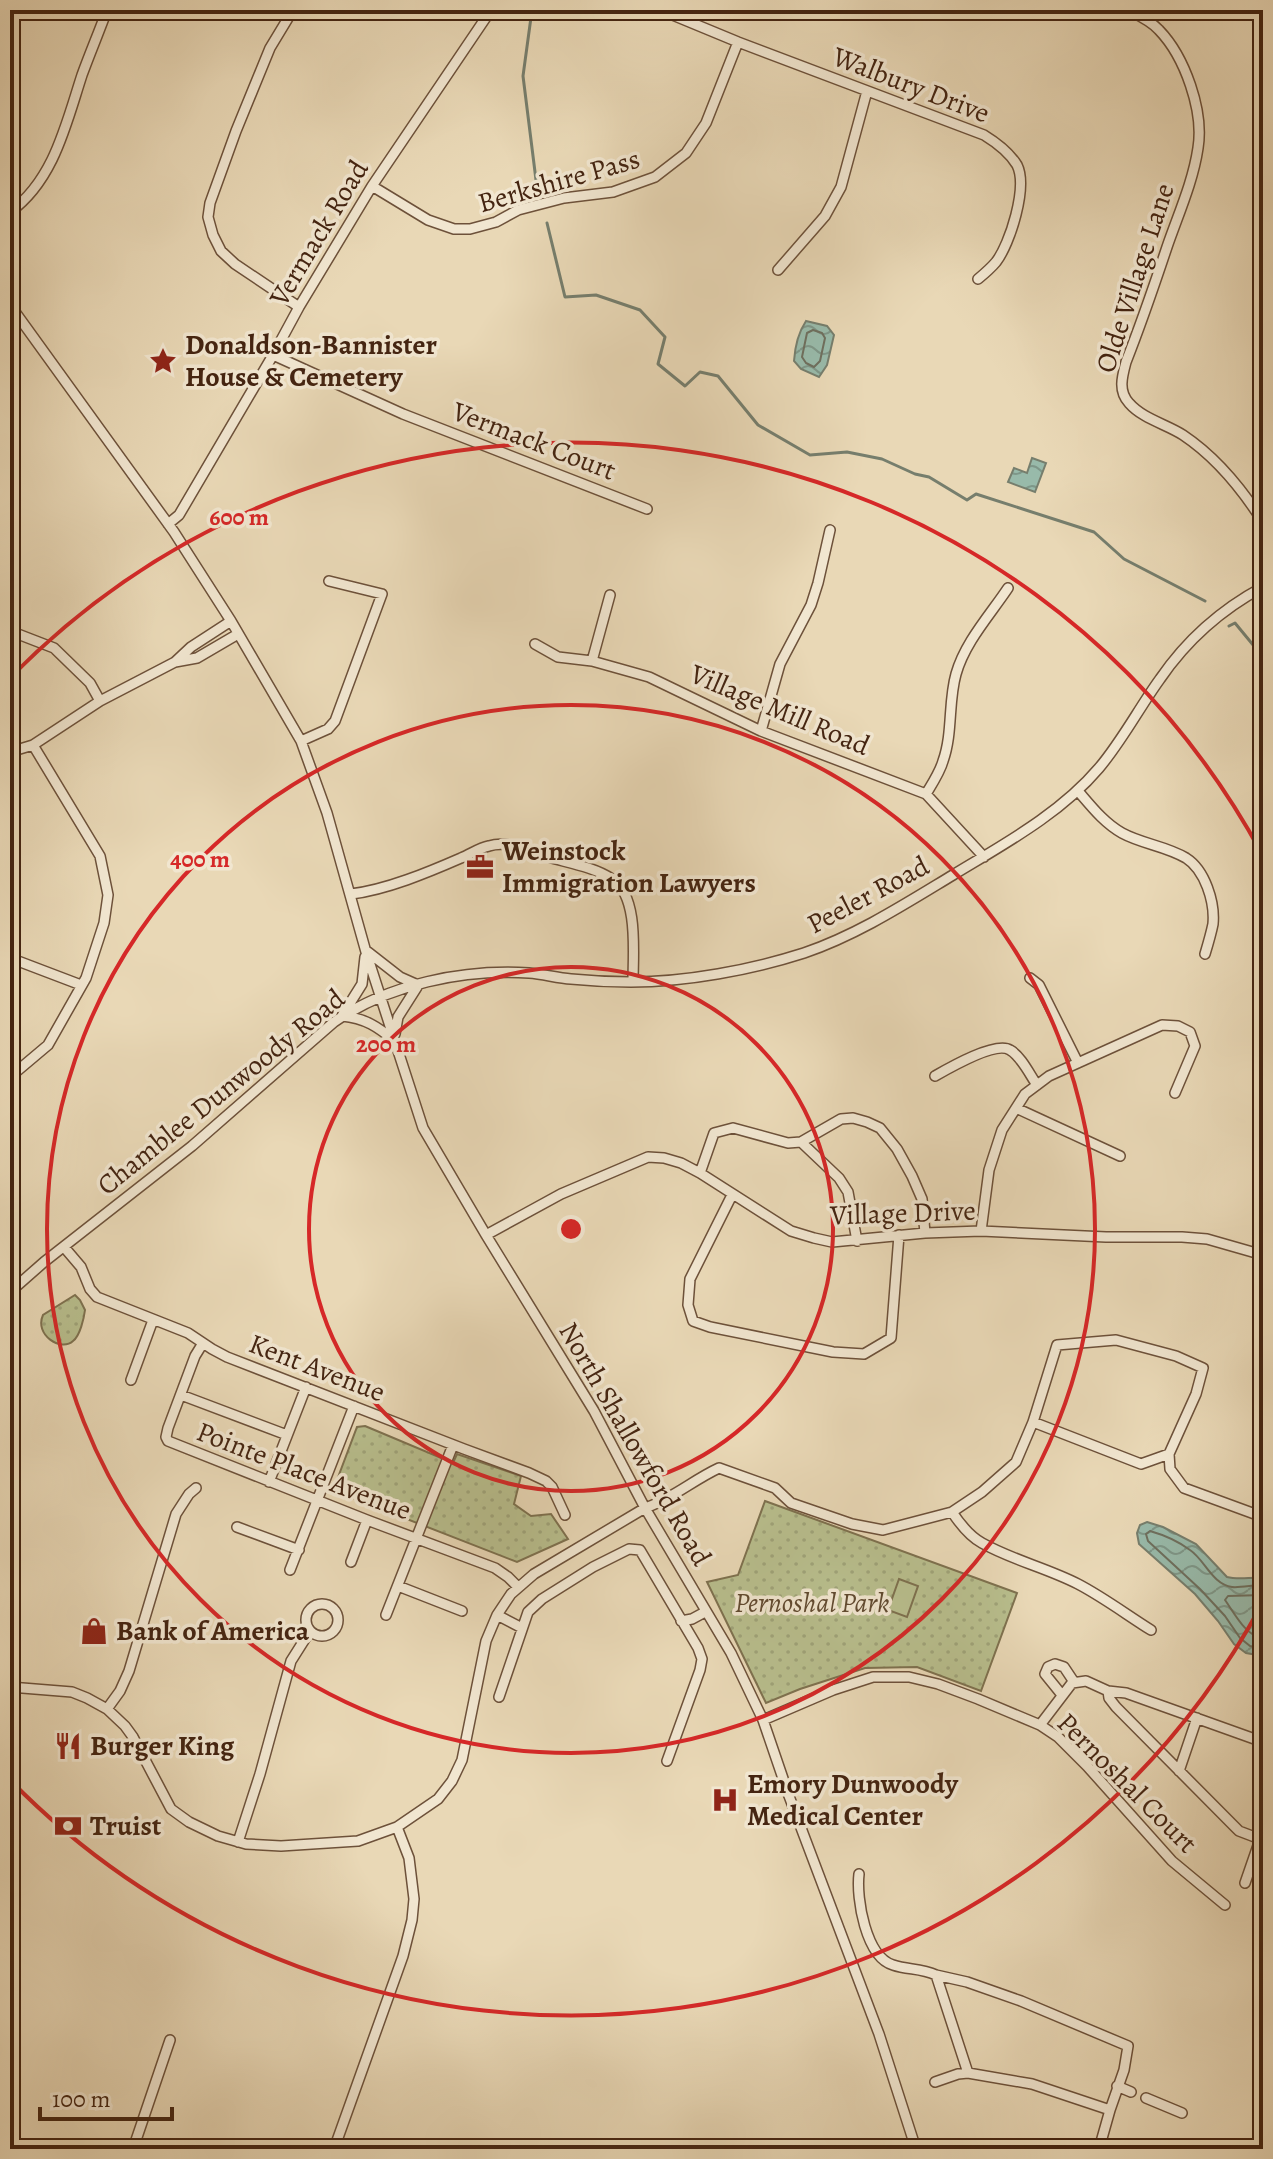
<svg xmlns="http://www.w3.org/2000/svg" width="1273" height="2159" viewBox="0 0 1273 2159" font-family="Alegreya,serif">
	<style>
		.grass { fill: url(#grass-dots); stroke: #7e714f; stroke-width: 2 }
		.garden { fill: #b8be8d; stroke: #7e714f; stroke-width: 2 }
		.water { fill: url(#water-waves); stroke: #767e6d; stroke-width: 2 }
		.lines { fill: none; stroke-linecap: round; stroke-linejoin: round }
		.shore { stroke: #6e6f5e; stroke-width: 2 }
		.stream { stroke: #767e6d; stroke-width: 3 }
		.minor-casing { stroke: #6d513a; stroke-width: 12 }
		.minor { stroke: #f1e6d0; stroke-width: 9 }
		.ring { fill: none; stroke: #d62828; stroke-width: 4 }
		.labels { text-anchor: middle; dominant-baseline: central; stroke-width: 7; stroke-linejoin: round; paint-order: stroke }
		.street-label { font-size: 28px; fill: #442411; stroke: #f1e6d0 }
		.poi-label { font-size: 28px; font-weight: bold; fill: #442411; stroke: #f1e6d0; text-anchor: start }
		.park-label { font-size: 28px; font-style: italic; fill: #614a30; stroke: #f1e6d0 }
		.centre { fill: #d62828; stroke: #f1e6d0; stroke-width: 4 }
		.ring-label { font-size: 24px; text-anchor: middle; font-weight: bold; fill: #d62828; stroke: #f1e6d0; stroke-width: 7; stroke-linejoin: round; paint-order: stroke }
	</style>
	<defs>
		<pattern id="grass-dots" width="8" height="8" patternUnits="userSpaceOnUse" patternTransform="scale(2)"><rect width="8" height="8" fill="#b8be8d"/><path d="M2 2h.1M6 6h.1" fill="none" stroke="#9fa379" stroke-width="1.8" stroke-linecap="round"/></pattern>
		<pattern id="water-waves" width="16" height="10" patternUnits="userSpaceOnUse" patternTransform="scale(2)"><rect width="16" height="10" fill="#98baaa"/><path d="M0 5q4-4 8 0t8 0" fill="none" stroke="#7e9789"/></pattern>
	</defs>
	<rect width="100%" height="100%" fill="#e9d8b6"/>
	<filter id="stains"><feTurbulence type="fractalNoise" baseFrequency=".0025" numOctaves="4"/><feColorMatrix values="0 0 0 0 .2 0 0 0 0 .09 0 0 0 0 .02 0 0 0 .5 -.17"/></filter>
	<radialGradient id="worn" r=".72"><stop offset=".6" stop-color="#630" stop-opacity="0"/><stop offset="1" stop-color="#630" stop-opacity=".3"/></radialGradient>
	<!-- grass -->
	<path class="grass" d="M75 1295 80 1300 85 1310C84 1318 80 1336 73 1341 61 1352 34 1335 43 1315Z
		M365 1426 453 1463 457 1454 521 1476 514 1504 531 1516 551 1514 568 1539 517 1562 335 1491 334 1488 357 1427Z
		M765 1501 1017 1593 981 1691 917 1667 865 1668 800 1689 766 1703 707 1582 738 1575Z"/>
	<!-- garden -->
	<path class="garden" d="M899 1579 918 1586 907 1617 888 1610Z"/>
	<!-- water -->
	<path class="water" d="M806 321 827 326 834 335 827 365 819 377 801 369 794 361C795 346 798 333 806 321Z
		M1032 458 1046 463 1035 492 1008 482 1014 468 1027 473Z
		M1147 1522 1163 1527 1196 1544 1227 1577C1238 1580 1251 1577 1263 1578V1656L1246 1653 1234 1644 1218 1621 1195 1594 1139 1544 1137 1533 1140 1525Z"/>
	<g class="lines">
		<!-- shore -->
		<path class="shore" d="M813 330 822 333 825 338 820 361 814 367 806 363 802 357 807 333Z
			M1263 1585C1254 1585 1239 1588 1232 1587 1212 1584 1205 1560 1190 1550 1178 1541 1164 1535 1150 1531L1146 1534 1148 1541 1200 1589 1225 1616 1240 1638 1250 1646 1263 1649
			M1263 1595 1228 1596 1225 1600C1235 1614 1245 1635 1263 1639"/>
		<!-- stream -->
		<path class="stream" d="M532 10 523 76 536 180 539 188
			M547 223 565 297 596 295 640 310 665 337 658 364 685 386 700 372 718 376 758 425 810 455 847 452 882 459 915 474 929 477 967 500 976 494 1094 532 1124 559 1205 601
			M1229 626 1235 623 1263 657
			M1250 2149 1263 2115"/>
		<!-- minor casing -->
		<g class="minor-casing">
			<path id="minor" d="M293 10 270 48 236 131 210 203 208 217 213 235 221 251 235 264 299 307
				M1128 10C1138 15 1151 21 1159 30 1185 57 1204 111 1198 148 1193 182 1178 215 1167 247 1154 286 1141 324 1126 362 1122 377 1118 391 1129 403 1143 419 1166 424 1183 435 1216 457 1242 489 1263 522
				M663 11 738 42 984 135C997 143 1009 152 1017 165 1028 187 1010 244 996 262 991 268 984 274 978 279
				M372 186 428 220 454 229H470L496 222 518 210 564 198 613 192 655 177 686 153 706 123 738 42
				M10 212C54 180 66 124 82 75 90 53 99 32 107 10
				M778 270 825 216 841 187 867 91
				M10 305 174 532 231 621 301 741 327 813 366 952 423 1128 486 1235 594 1411 645 1508 731 1653 763 1720 789 1796 879 2034 916 2149
				M273 355 403 414 647 509
				M168 524 179 515 273 355 299 307 372 186 491 10
				M10 631 54 648 90 683 100 701
				M535 644 558 657 592 661 649 677 761 731 926 794 984 857
				M592 661 610 595
				M175 662 191 647 231 621
				M761 731 780 664 811 605 818 583 830 530
				M301 741 328 729 335 721 382 594 329 581
				M10 752 33 745 100 701 175 662 197 658 238 634
				M1078 791C1091 806 1104 823 1122 833 1142 844 1166 846 1186 858 1205 870 1215 902 1213 924 1211 934 1208 944 1205 954
				M926 794C932 784 940 772 943 761 953 733 948 702 956 674 965 642 990 615 1008 588
				M351 894C386 890 429 872 461 858 471 854 479 848 489 846 508 840 530 851 548 857 569 863 594 867 612 879 639 896 633 953 633 982
				M368 952 400 977 418 985
				M365 957 362 984 342 1016C365 1018 378 1027 395 1041
				M10 958 81 985
				M1030 978 1039 985 1078 1063
				M395 1034 398 1017 417 987
				M935 1076C949 1068 996 1041 1010 1050 1021 1056 1030 1075 1037 1085
				M10 1077 48 1045 86 978 104 923 108 895 100 856 33 745
				M1016 1108 1120 1156
				M801 1142 839 1178 848 1192 857 1241
				M700 1173 714 1133 733 1128 788 1143 801 1142 841 1119 853 1118 867 1122 880 1128 897 1149 912 1176 922 1199 925 1233
				M732 1195 690 1279 688 1305 693 1321 710 1327 833 1352 864 1354 891 1338 899 1235
				M981 1231 989 1170 1002 1130 1025 1094 1049 1076 1162 1025 1178 1026 1190 1032 1195 1046 1175 1093
				M486 1235 561 1194 648 1157 664 1158 681 1163 700 1173 791 1231 814 1238 832 1242 925 1233 981 1231 1106 1237H1182L1207 1239 1263 1255
				M64 1247 81 1267 90 1289 97 1297 188 1333 212 1349 227 1357 464 1449 529 1473 546 1481 552 1487 565 1515
				M10 1292 44 1262 192 1146 334 1022C389 984 463 969 529 973 543 974 557 978 571 979 591 981 611 982 631 982 686 982 751 970 804 953 857 935 905 904 953 875 1004 844 1060 814 1099 768 1122 741 1139 708 1160 679 1186 641 1222 609 1263 587
				M203 1343 195 1356 168 1428 166 1437 168 1441 367 1520 495 1568 508 1577 518 1587
				M131 1380 153 1320
				M181 1395 287 1435
				M1033 1422 1141 1464 1169 1454 1170 1469 1184 1488 1263 1517
				M269 1482 306 1387
				M952 1512 982 1492 1016 1462 1033 1422 1057 1345 1116 1340 1176 1356 1203 1368 1196 1394 1169 1454
				M237 1527 299 1550
				M351 1562 367 1520
				M290 1570 354 1406
				M398 1586 462 1611
				M306 1620a16 16 0 1 1 32 0a16 16 0 1 1-32 0Z
				M386 1615 453 1445
				M497 1615 522 1628
				M681 1621 692 1619 705 1612
				M10 1687 72 1692 87 1698 107 1709 125 1726 133 1737 171 1809 189 1822 218 1836 246 1844 281 1846 358 1841 397 1827 438 1799 452 1781 462 1760 486 1641 497 1615 511 1594 534 1574 645 1508C672 1499 693 1480 719 1468L775 1488 791 1503 852 1524 883 1530 952 1512C960 1524 969 1536 982 1543 1012 1560 1047 1568 1078 1584 1103 1597 1127 1615 1151 1630
				M1108 1691 1126 1693 1263 1742
				M1062 1695 1045 1674 1048 1667 1055 1664 1064 1667 1074 1682
				M499 1697 528 1612 542 1599 593 1567 629 1549 640 1550 698 1648 702 1659 700 1670 667 1761
				M107 1709 120 1691 129 1671 176 1514 189 1494 196 1488
				M763 1720 833 1690 873 1677H909L938 1684 978 1699 1040 1725 1058 1737 1087 1766 1172 1861 1225 1905
				M1040 1725 1072 1683 1086 1681 1108 1691 1109 1698 1116 1707 1234 1826 1239 1831 1260 1839
				M1179 1771 1197 1718
				M238 1842 260 1774 291 1661 310 1631
				M859 1874C856 1899 866 1957 893 1965 908 1970 921 1968 936 1975L968 2073
				M1245 1883 1263 1831
				M936 1975 967 1982 1021 2001 1128 2046 1124 2070 1110 2110 1099 2149
				M935 2082 958 2074 968 2073 1032 2084 1110 2110
				M1117 2086 1131 2092
				M1146 2098 1182 2113
				M133 2149 170 2040
				M334 2149 403 1956 412 1920 414 1899 409 1858 397 1827"/>
		</g>
		<!-- minor -->
		<use href="#minor" class="minor"/>
	</g>
	<!-- distance rings -->
	<g class="ring">
		<circle cx="571" cy="1229" r="262"/>
		<circle cx="571" cy="1229" r="524"/>
		<path d="M1262 1604A786 786 0 0 1 10 1780M10 678A786 786 0 0 1 1262 854"/>
	</g>
	<!-- icons -->
	<defs>
		<g id="sight-bare" transform="scale(2.16)"><path d="M0-6L1.8-2.2L6-1.7L2.9 1.2L3.7 5.4L0 3.3L-3.7 5.4L-2.9 1.2L-6-1.7L-1.8-2.2Z" fill="#8f2418" stroke="#f1e6d0" stroke-width="2.5" paint-order="stroke"/></g>
		<g id="office-bare" transform="scale(2.16)"><path d="M-6-3h4V-5.5h4V-3h4V5H-6ZM-1-4.5V-3h2v-1.5ZM-6 0V1H6V0Z" fill="#8f2418" stroke="#f1e6d0" stroke-width="2.5" paint-order="stroke"/></g>
		<g id="shop-bare" transform="scale(2.16)"><path d="M-5-2.5h2.3a2.7 3.5 0 0 1 5.4 0H5L5.5 6h-11ZM-1.5-2.5h3a1.5 2.3 0 0 0-3 0Z" fill="#8f2418" stroke="#f1e6d0" stroke-width="2.5" paint-order="stroke"/></g>
		<g id="restaurant-bare" transform="scale(2.16)"><path d="M-5-6h1v4h1v-4h1v4h1v-4h1v5L-1.5 .5V6h-2V.5L-5-1ZM5-6V6H3V1.5H1.5Q1.5-4 5-6Z" fill="#8f2418" stroke="#f1e6d0" stroke-width="2.5" paint-order="stroke"/></g>
		<g id="hospital-bare" transform="scale(2.16)"><path d="M-5-5h3v3.5h4V-5h3V5h-3V1.5h-4V5h-3Z" fill="#8f2418" stroke="#f1e6d0" stroke-width="2.5" paint-order="stroke"/></g>
		<g id="bank-bare" transform="scale(2.16)"><path d="M-6-4H6V4H-6ZM0-2.3a2.3 2.3 0 1 0 0 4.6a2.3 2.3 0 1 0 0-4.6Z" fill="#8f2418" stroke="#f1e6d0" stroke-width="2.5" paint-order="stroke"/></g>
	</defs>
	<g fill-rule="evenodd">
		<use href="#sight-bare" x="163" y="361"/>
		<use href="#office-bare" x="480" y="867"/>
		<use href="#shop-bare" x="94" y="1631"/>
		<use href="#restaurant-bare" x="68" y="1746"/>
		<use href="#hospital-bare" x="725" y="1800"/>
		<use href="#bank-bare" x="68" y="1826"/>
	</g>
	<g class="labels">
		<!-- street labels -->
		<g class="street-label">
			<text transform="translate(911 85) rotate(21)">Walbury Drive</text>
			<text transform="translate(559 181) rotate(-16)">Berkshire Pass</text>
			<text transform="translate(319 233) rotate(-59)">Vermack Road</text>
			<text transform="translate(1135 278) rotate(-72)">Olde Village Lane</text>
			<text transform="translate(534 441) rotate(21)">Vermack Court</text>
			<text transform="translate(780 710) rotate(23)">Village Mill Road</text>
			<text transform="translate(868 895) rotate(-28)">Peeler Road</text>
			<text transform="translate(221 1092) rotate(-39)">Chamblee Dunwoody Road</text>
			<text transform="translate(903 1213) rotate(-2)">Village Drive</text>
			<text transform="translate(317 1368) rotate(21)">Kent Avenue</text>
			<text transform="translate(635 1444) rotate(60)">North Shallowford Road</text>
			<text transform="translate(304 1471) rotate(21)">Pointe Place Avenue</text>
			<text transform="translate(1127 1783) rotate(45)">Pernoshal Court</text>
		</g>
		<!-- poi labels -->
		<g class="poi-label">
			<text x="185" y="345">Donaldson-Bannister<tspan x="185" dy="32">House &amp; Cemetery</tspan></text>
			<text x="502" y="851">Weinstock<tspan x="502" dy="32">Immigration Lawyers</tspan></text>
			<text x="116" y="1631">Bank of America</text>
			<text x="90" y="1746">Burger King</text>
			<text x="747" y="1784">Emory Dunwoody<tspan x="747" dy="32">Medical Center</tspan></text>
			<text x="90" y="1826">Truist</text>
		</g>
		<!-- park labels -->
		<g class="park-label">
			<text x="812" y="1603">Pernoshal Park</text>
		</g>
	</g>
	<circle cx="571" cy="1229" r="12" class="centre"/>
	<g class="ring-label">
		<text x="239" y="525">600 m</text>
		<text x="200" y="867">400 m</text>
		<text x="386" y="1052">200 m</text>
	</g>
	<!-- margin -->
	<rect width="1273" height="2159" fill="none" stroke="#e9d8b6" stroke-width="40"/>
	<rect x="12" y="12" width="1249" height="2135" fill="none" stroke="#442411" stroke-width="4"/>
	<rect x="20" y="20" width="1233" height="2119" fill="none" stroke="#442411" stroke-width="2"/>
	<!-- scale -->
	<path d="M40 2107v12h132v-12" fill="none" stroke="#442411" stroke-width="4"/>
	<text x="52" y="2107" font-size="24" fill="#442411" stroke="#f1e6d0" stroke-width="6" paint-order="stroke">100 m</text>
	<rect width="100%" height="100%" filter="url(#stains)"/>
	<rect width="100%" height="100%" fill="url(#worn)"/>
</svg>
